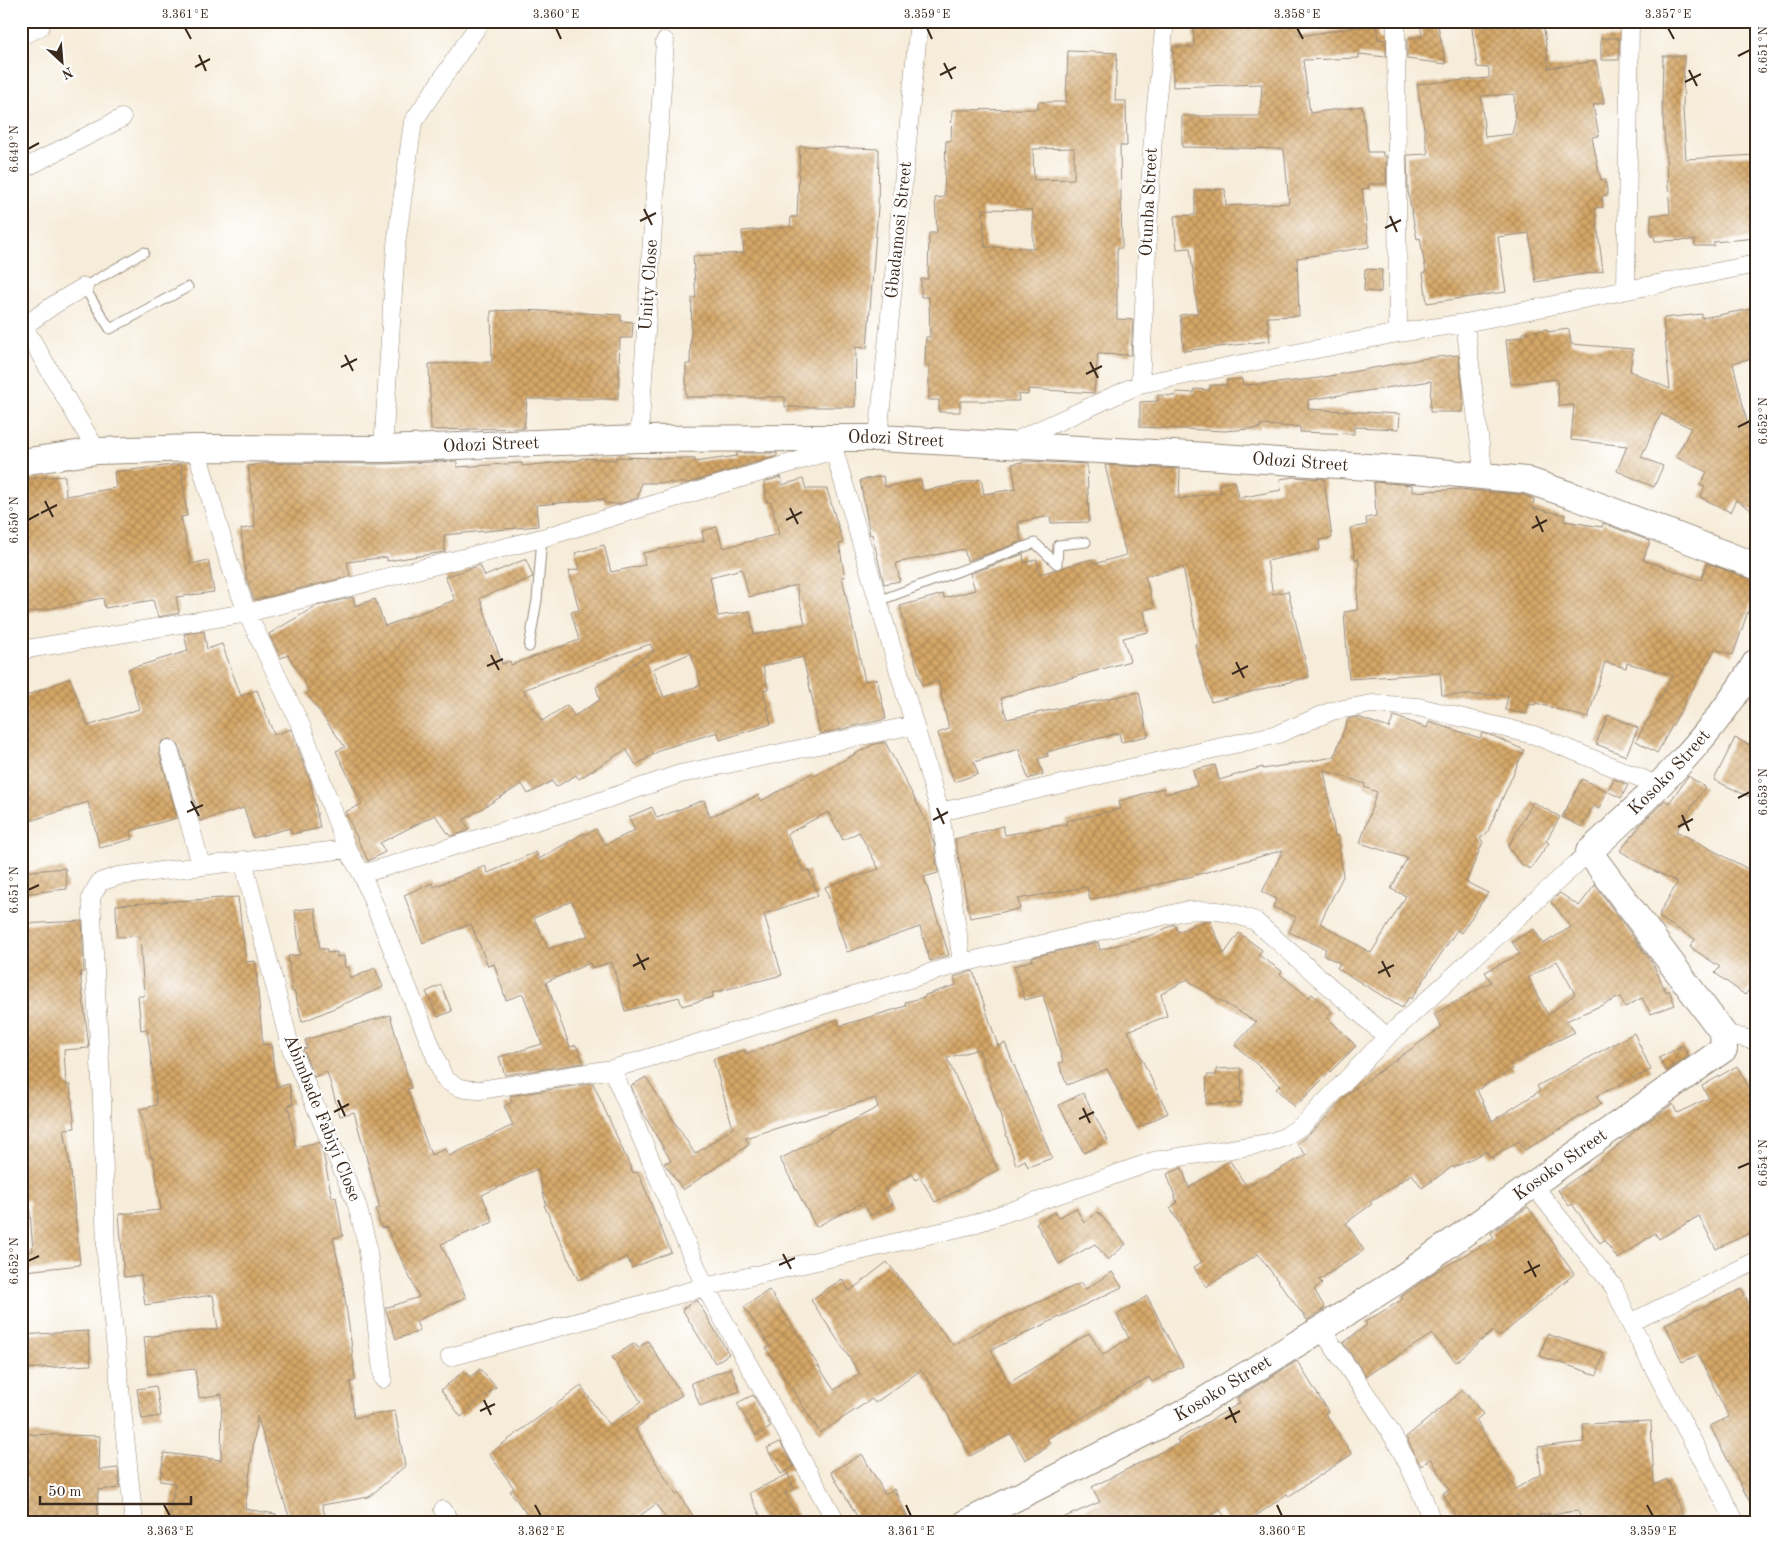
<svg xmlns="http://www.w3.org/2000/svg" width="1777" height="1544" viewBox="0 0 1777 1544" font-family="'Old Standard TT',serif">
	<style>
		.building { fill: url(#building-cross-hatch); fill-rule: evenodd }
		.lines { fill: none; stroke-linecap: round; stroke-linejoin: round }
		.lane-casing { stroke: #988b7c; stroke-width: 11 }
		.street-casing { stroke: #988b7c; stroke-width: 19 }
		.secondary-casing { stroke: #988b7c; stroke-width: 28 }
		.lane { stroke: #fff; stroke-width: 9 }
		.street { stroke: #fff; stroke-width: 18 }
		.secondary { stroke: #fff; stroke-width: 26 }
		.ticks { fill: none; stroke: #3b2a1e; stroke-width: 2 }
		.labels { text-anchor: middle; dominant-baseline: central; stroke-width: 4; stroke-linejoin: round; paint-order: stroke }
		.street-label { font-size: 18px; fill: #3b2a1e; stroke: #fff }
		.neatline { fill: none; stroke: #3b2a1e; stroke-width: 2 }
		.ticks-label { font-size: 12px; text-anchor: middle; fill: #3b2a1e }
	</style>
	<defs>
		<pattern id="building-cross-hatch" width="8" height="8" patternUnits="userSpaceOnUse" patternTransform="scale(1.25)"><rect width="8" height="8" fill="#d5a768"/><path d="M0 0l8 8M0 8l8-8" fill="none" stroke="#ae8855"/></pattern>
	</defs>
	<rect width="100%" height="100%" fill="#fff"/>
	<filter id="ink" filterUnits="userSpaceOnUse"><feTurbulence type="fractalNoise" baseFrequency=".02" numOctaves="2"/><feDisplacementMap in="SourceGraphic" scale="10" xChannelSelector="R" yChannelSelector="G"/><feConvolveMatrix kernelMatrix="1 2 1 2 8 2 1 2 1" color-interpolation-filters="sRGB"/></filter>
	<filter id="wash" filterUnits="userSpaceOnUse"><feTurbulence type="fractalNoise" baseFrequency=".0096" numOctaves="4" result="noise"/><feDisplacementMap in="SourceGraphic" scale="20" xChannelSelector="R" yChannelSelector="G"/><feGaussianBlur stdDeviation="1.12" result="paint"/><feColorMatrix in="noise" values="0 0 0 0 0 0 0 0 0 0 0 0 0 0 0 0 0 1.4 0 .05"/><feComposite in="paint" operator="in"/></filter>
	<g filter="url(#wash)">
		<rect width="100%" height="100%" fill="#f6ecd9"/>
		<g id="blocks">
			<!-- building -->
			<path class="building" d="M1193 21H1299L1300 36 1376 24 1378 39 1386 40V57L1359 54V58L1303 60 1310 113 1362 106 1368 152H1383V156H1386V184H1368L1369 188 1362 189 1369 247 1297 258 1299 316 1267 317 1270 341 1184 351 1180 315 1198 313 1190 248 1177 249 1174 216 1195 215V190L1225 189 1226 206 1289 203 1284 149 1182 147V116H1260L1262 84 1173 87V47H1194Z
				M1420 21H1437L1446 64 1407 59V39L1422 36Z
				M1471 21H1543L1549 68 1596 61 1604 103 1593 105 1599 136 1592 137 1599 172 1601 180 1605 179 1608 195 1602 196 1603 207 1595 208 1603 271 1536 282 1529 233 1498 237 1506 292 1427 303 1423 273 1426 272 1420 238 1417 239 1408 192 1407 155 1428 154 1417 84 1489 78V68L1477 67ZM1514 94 1515 121 1512 134 1485 137 1481 96Z
				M1601 38H1619V60H1601Z
				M1068 51 1117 53 1115 101H1126L1127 146H1120L1122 248H1117V319L1133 320 1131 355 1098 354 1094 393 1028 389V395L1018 394 1019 401H960V412H939V400H929V366H925L926 337H930L929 297H921V279H928L929 233H937L935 198 944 197 946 141H951L952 110 1038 109V102H1066ZM1074 148V179L1034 180 1033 149ZM983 209 1033 210V248L985 247Z
				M1663 56H1684L1683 109 1686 159 1756 155V238L1714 242V246H1695V240L1655 241 1654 236H1651V215L1670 214 1662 103Z
				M800 146 879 149 878 207 867 348 856 347 855 407H785V397H686V364H690L692 298H696L693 256 744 253 742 231 790 227 791 217H797Z
				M1365 269 1382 270 1381 292 1364 291Z
				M1756 308V357L1733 363 1747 422 1756 427V513L1736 500 1730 512 1700 497 1705 487 1700 485 1707 472 1676 457 1691 428 1661 414 1641 457 1663 466 1654 487 1617 471 1627 446 1571 440 1574 405 1559 406 1557 379 1511 384 1506 340 1523 336 1522 333 1547 329V332L1569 329 1571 344 1633 349 1630 371 1670 389 1663 318 1702 314V318Z
				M523 310 621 315V321L633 322 632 338H620L618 399H527L524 428 431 430 429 364 492 362 491 311Z
				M1458 355 1463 390 1462 412H1430L1431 381 1308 400V409L1400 414 1399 429 1354 427V434L1300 432V427L1260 425V428L1225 431 1140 427V402L1158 401V395L1176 396V392L1194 393V389L1210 390V385H1227V380L1242 379 1243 385 1277 383 1319 378 1427 358Z
				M736 453H777V456L688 483H641L638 498 619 504 604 503V499L536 505 538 526 444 535 445 552 387 561V557L347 562 350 576 254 600 246 577 241 529 255 527 248 466 267 463 383 464 457 461V467L522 463V466L580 460 581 458 616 460V457L695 459V462L737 456Z
				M1027 461 1087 464 1089 522 1051 523 1050 516 1018 522 1021 542 967 561 964 549 896 563 900 581 884 584 872 534 870 535 860 480 883 476 885 487 921 480 923 491 981 479 984 494 1016 489 1012 464Z
				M181 464 187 516 181 517 191 564 208 560 214 592 176 597 179 613 158 617 153 600 105 608 103 598 21 614V494L25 493 24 479 65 476 66 496 116 488 114 472Z
				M1105 465 1180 469 1179 499 1221 492 1219 484 1235 481 1239 498 1281 490 1280 479 1293 477 1324 479 1332 538 1319 540 1320 549 1267 561 1273 594 1288 591 1309 677 1211 702 1195 644 1198 643 1183 567 1145 576 1154 607 1144 610 1148 632 1123 638 1130 661 1001 698 1007 719 1139 692 1148 736 1121 742 1119 733 1047 752 1048 756 1038 759 1043 774 1028 779 1019 749 974 762 978 774 954 782 938 733 949 729 938 681 922 685 900 606 943 594 944 598 975 590 970 574 1023 554 1024 563 1037 559 1040 574 1092 559 1094 564 1126 555Z
				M781 477 782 485 803 479 806 489H827L843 543 839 544 845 577H842L865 681 877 679 886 719 820 734 803 657 763 666 768 689 763 690 771 724 720 740 718 732 662 749 636 765 626 749 579 779 576 775 556 787 552 781 528 794 522 784 463 820 469 829 465 832 450 836 435 815 380 843 385 852 368 861 345 812 362 804 336 751 345 747 306 693 310 691 288 655 281 658 269 634 316 606 353 597 355 606 375 599 385 626 455 600 445 577 480 565 485 576 526 559 533 577 480 598 502 664 510 661 511 665 579 640 571 612 579 610 569 571 580 569 575 553 604 545 611 572 645 565 643 553 704 541 702 531 717 527 723 548 779 534 771 502H767L764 482ZM742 569 749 597 796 585 805 624 754 635 750 611 718 616 710 577ZM650 644 654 651 596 687 600 700 574 716 567 705 542 721 523 690ZM691 653 701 685 664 697 653 669Z
				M1374 482 1412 485V492L1459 489 1523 495 1534 499 1533 508 1565 515 1564 521 1602 527 1603 523 1650 541 1643 560 1701 580 1707 563 1756 581V588L1733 655 1715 649 1657 753 1636 741 1673 675 1627 663 1626 668 1605 662 1588 718 1536 703 1535 705 1528 704 1526 714 1505 710 1508 695H1442L1440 673 1349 679 1344 612 1357 610 1359 559 1355 560 1350 528 1367 525 1366 518 1376 516Z
				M204 631 207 649 222 644 241 696 257 690 274 735 291 729 311 784 320 828 292 834 290 828 253 838 244 808 200 821 179 746 171 739 162 741 159 751 177 818 130 831 132 839 100 848 88 802 24 823 21 814V698L70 678 88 726 139 709 128 669 188 651 184 634Z
				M1608 715 1638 728 1626 756 1596 744Z
				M1394 716 1427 728 1429 722 1480 738 1482 733 1493 736 1524 750 1487 833 1480 838 1483 842 1466 882 1488 893 1461 933 1457 930 1411 999 1409 997 1402 1008 1337 968 1340 963 1323 955 1326 949 1289 932 1296 917 1273 907 1276 899 1262 892 1283 850 1189 877 1090 900 1087 887 1018 899 1020 909 970 918 955 839 1003 826 1005 835 1067 824 1066 821 1121 809 1119 801 1163 788 1165 794 1197 786 1193 770 1215 765 1219 780 1263 767V769L1334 757 1348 719 1358 717 1389 728ZM1324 770 1365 784 1364 787 1377 792 1360 843 1407 858 1391 889 1406 896 1371 953 1320 923 1343 876 1338 836H1335Z
				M1735 738 1756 748V800L1714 780Z
				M885 742 928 824 934 844 938 873 924 877 949 955 930 961 920 927 847 952 825 887 879 869 859 832 843 840 828 812 787 834 804 872 809 870 818 896 764 914 782 975 712 993 713 997 682 1006 679 997 625 1011 612 962 592 968 590 963 546 982 570 1047 576 1045 584 1063 505 1075 499 1057 542 1044 523 994 506 1000 494 964 488 966 471 924 423 943 404 895 432 883 434 887 485 866 488 873 536 852 539 859 584 833 585 835 596 829 605 845 635 830 629 817 652 807 657 818 704 800 710 817 759 795 761 801 812 773 814 776 872 745ZM572 901 588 936 548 949 534 918Z
				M1688 776 1705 787 1676 831 1756 873V980L1745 995 1715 973 1720 967 1690 947 1695 939 1660 918V912L1678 882 1652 870 1620 851 1641 824 1665 800 1669 803Z
				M1582 779 1607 791 1599 809 1593 806 1582 827 1562 817Z
				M1614 779 1628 785 1621 798 1607 791Z
				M1533 802 1560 817 1546 841 1549 843 1530 869 1521 864 1508 847Z
				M65 868 67 889 21 894V872Z
				M1595 885 1653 964 1666 992 1669 990 1675 1005 1651 1014 1642 998 1625 1007 1620 997 1566 1021 1575 1032 1510 1064 1513 1069 1477 1090 1492 1121 1540 1091 1537 1086 1634 1033 1651 1070 1596 1096 1601 1104 1525 1150 1519 1141 1490 1158 1486 1151 1454 1168 1453 1166 1422 1188 1412 1174 1370 1202 1372 1204 1346 1223 1364 1250 1319 1280 1322 1283 1314 1289 1325 1308 1307 1320 1258 1254 1206 1287 1194 1267 1202 1262 1170 1208 1177 1203 1167 1174 1182 1168 1189 1188 1230 1161 1247 1187 1306 1155 1297 1144 1317 1127 1350 1092 1442 1027 1434 1014 1491 982 1485 972 1520 954 1512 942 1534 929 1543 944 1571 927 1551 902 1560 893 1579 906ZM1557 961 1575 994 1548 1015 1528 978Z
				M238 897 246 962 255 961 263 1045 271 1044 276 1087 289 1084 293 1104 288 1105 296 1147 319 1142 323 1152 332 1198 336 1197 343 1236 333 1238 343 1285 352 1348 355 1381 350 1382 354 1418 395 1411 405 1466 369 1497 322 1505 327 1523H291L257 1416 245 1509 276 1514V1523H168L175 1483 160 1481 164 1453 221 1460 222 1394 199 1398 195 1369 148 1374 144 1337 218 1329 213 1295 145 1305 141 1275 124 1277 119 1214 161 1210 153 1157H151L140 1109 157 1105 147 1029 141 1030 138 996H144L140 936 117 937 116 905Z
				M315 908 320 949H327V953L337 952V957L344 956 345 968 349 967 350 979 375 968 383 987 302 1022 295 992H292L288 956 300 955 295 910Z
				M82 921 84 972H80L89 1048 64 1050 66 1085H70L75 1128 64 1129 71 1172 80 1265 25 1271 22 1252 33 1251 29 1201 21 1202V924Z
				M1204 921H1210L1224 954 1239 933 1262 950 1258 955 1282 971 1280 974 1309 998 1312 994 1332 1012 1327 1017 1356 1046 1295 1107 1276 1089 1280 1085 1235 1045 1256 1022 1191 983 1188 979 1161 994 1167 1016 1128 1031 1168 1113 1137 1128 1107 1069 1067 1085 1059 1063 1063 1062 1043 995 1025 1000 1014 966 1033 960 1032 957 1098 942 1100 950 1155 934 1174 924 1178 932Z
				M973 971 998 1046 1005 1043 1052 1158 1028 1167 1025 1160 1016 1165 979 1049 947 1058 998 1170 935 1202 920 1177 916 1180 912 1174 884 1189 893 1204 871 1216 863 1202 816 1227 780 1159 878 1107 875 1098 745 1138 750 1144 683 1190 664 1163 671 1161 642 1111 631 1086 646 1077 695 1154 733 1128 713 1059 745 1050 746 1054 838 1019 840 1026 906 1006 905 1002 925 997V995L956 985 954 977Z
				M441 985 452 1011 438 1017 426 992Z
				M390 1015 411 1088 407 1089 431 1155 445 1149 449 1156 513 1125 504 1106 512 1102 510 1096 593 1083 633 1173 638 1172 671 1252 632 1268 627 1257 578 1280 544 1205 546 1204 537 1169 482 1195 493 1222 441 1244 466 1297 416 1321 420 1331 396 1339 385 1308 419 1297 386 1227 381 1228 376 1209 380 1208 354 1112 340 1116 327 1072 314 1077 303 1049 307 1048 305 1040Z
				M1683 1045 1689 1056 1666 1071 1659 1058Z
				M1737 1066 1756 1100V1230L1716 1249 1699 1216 1659 1239 1655 1233 1618 1259 1604 1240 1600 1243 1572 1204 1569 1206 1558 1190 1594 1166 1636 1130 1670 1106 1673 1104 1677 1113 1709 1098 1702 1086Z
				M1241 1068 1242 1103 1206 1104 1207 1075H1217L1216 1069Z
				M1083 1093 1108 1141 1084 1153 1059 1105Z
				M1528 1207 1574 1274 1499 1337 1493 1331 1456 1362 1432 1334 1366 1376 1343 1343 1367 1325 1365 1322 1403 1299 1401 1297 1436 1272 1494 1238 1491 1233Z
				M1076 1208 1084 1223 1098 1212 1126 1244 1108 1260 1095 1244 1059 1264 1036 1223 1055 1212 1058 1218Z
				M887 1262 953 1345 1001 1319 1081 1283 1086 1289 1112 1272 1122 1287 991 1350 1009 1383 1089 1333 1103 1355 1129 1338 1117 1315 1147 1296 1183 1366 1152 1382 1149 1377 1047 1439 1050 1444 1045 1446 1046 1448 1025 1460 1011 1434 970 1456 931 1384 921 1370 875 1403 872 1399 820 1433 766 1348 770 1346 744 1307 769 1290 834 1390 860 1374 811 1300 842 1279 850 1291Z
				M1742 1289 1756 1320V1514L1710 1426 1729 1417 1698 1355 1682 1362 1665 1324Z
				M697 1300 729 1354 715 1363 682 1309Z
				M88 1331 91 1365 21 1369V1335Z
				M1547 1334 1604 1353 1597 1375 1540 1356Z
				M648 1341 682 1395 646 1418 647 1420 635 1429 676 1495 678 1493 698 1523H669L656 1504 630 1523H533L510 1491 514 1488 489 1454 581 1386 609 1425 641 1402 612 1357 635 1343 638 1348Z
				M1297 1361 1328 1411 1325 1413 1352 1454 1289 1496 1287 1494 1246 1523H1230L1220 1510 1198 1523H1051L1100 1502 1092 1487 1179 1443 1177 1440 1240 1403 1237 1398Z
				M731 1368 740 1391 700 1406 691 1383Z
				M480 1369 496 1387 461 1417 441 1390 464 1371 470 1377Z
				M156 1386 161 1416 142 1419 137 1389Z
				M1463 1390 1483 1414 1476 1420 1515 1489 1541 1474 1538 1447 1584 1442 1583 1424 1651 1421 1654 1485 1667 1479 1683 1515 1665 1523H1583L1578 1511 1539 1515 1544 1523H1523L1517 1513 1500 1523H1459L1443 1493 1449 1490 1431 1458 1421 1466 1406 1437Z
				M753 1395 771 1427 756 1436 737 1403Z
				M23 1434 100 1436 99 1470 118 1468 120 1488 98 1490 97 1521 25 1519 27 1478H22Z
				M780 1442 794 1467 781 1474 767 1448Z
				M862 1454 885 1494 894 1489 910 1523H890L887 1516 875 1523H861L831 1472Z
				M788 1474 794 1489 785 1493 801 1523H764L749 1493Z"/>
		</g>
	</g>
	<g filter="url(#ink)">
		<use href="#blocks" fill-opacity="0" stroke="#988b7c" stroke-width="1"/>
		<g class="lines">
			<!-- lane casing -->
			<g class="lane-casing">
				<path id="lane" d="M144 252 84 287 110 329 188 287
					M878 601 1035 543 1057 564 1058 545 1086 542
					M529 647 537 600 542 538"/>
			</g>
			<!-- street casing -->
			<g class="street-casing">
				<path id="street" d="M1396 21 1398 333
					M21 36 40 27
					M21 170 122 118
					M1626 289 1630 21
					M21 322 97 451
					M1465 323 1484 477
					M24 326 55 304 84 287
					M1140 384 1153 135 1165 21
					M878 438 919 21
					M639 439 665 41
					M1011 443 1140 384 1398 333 1465 323 1756 264
					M824 444 834 450 940 812 962 963
					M196 448 228 559 247 613 302 728 347 849 362 874 444 1078C456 1088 465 1090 480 1090L612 1069 962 963 1185 911C1213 909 1229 911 1255 921L1387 1037
					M383 449 396 245 413 122 481 21
					M21 650 247 613 542 538 834 450
					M169 749 201 865
					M940 812 1278 734 1332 711 1372 704 1418 707 1534 735 1660 786
					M243 860 290 1046 357 1205 367 1244 383 1379
					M362 874 592 804 680 774 914 725
					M1723 1033 1756 1041
					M612 1069 705 1287 837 1523
					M1533 1185 1614 1287 1630 1323 1736 1523
					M1630 1323 1756 1261
					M1321 1329C1363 1390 1410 1450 1432 1523
					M450 1357 705 1287 971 1225 1154 1161 1269 1143 1285 1137 1304 1124 1387 1037 1589 852
					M443 1510 452 1523
					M134 1523 106 1254 102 1099 91 897 100 882 118 876 347 849"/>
			</g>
			<!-- secondary casing -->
			<g class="secondary-casing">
				<g id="secondary">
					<path id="s1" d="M21 462 97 451 196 448 383 449 639 439 815 438H878L1191 455 1427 471 1526 480 1576 497 1756 566"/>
					<path id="s2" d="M966 1523 1182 1414 1321 1329 1397 1281 1724 1049 1723 1033 1589 852C1653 793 1711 738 1756 662"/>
				</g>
			</g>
			<!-- lane -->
			<use href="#lane" class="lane"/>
			<!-- street -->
			<use href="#street" class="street"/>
			<!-- secondary -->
			<use href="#secondary" class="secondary"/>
		</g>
	</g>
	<!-- ticks -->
	<path class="ticks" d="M185 28 191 39M556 28 561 39M927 28 932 39M1297 28 1303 39M1668 28 1674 39M199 55 206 71M1738 56 1750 50M944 63 952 79M195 67 210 59M1689 70 1697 86M940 75 956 67M1685 82 1701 74M28 149 39 143M644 209 652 225M1390 216 1397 232M640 221 656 213M1385 228 1401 220M345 355 353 371M1090 362 1098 378M341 367 357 359M1086 374 1102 366M1738 427 1750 421M45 501 53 517M790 508 798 524M41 513 57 505M1536 516 1543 532M28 520 39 514M786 520 802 512M1532 528 1547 520M491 655 499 670M1236 662 1244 678M487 666 503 659M1232 674 1248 666M1738 798 1750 792M191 801 199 816M937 808 944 824M187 812 203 805M1682 815 1689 831M933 820 948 812M1678 827 1693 819M28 890 39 885M637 954 645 970M1382 961 1390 977M633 966 649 958M1378 973 1394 965M338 1100 345 1116M1083 1108 1090 1123M334 1112 349 1104M1079 1119 1094 1112M1738 1168 1750 1163M783 1254 791 1269M28 1261 39 1256M1528 1261 1536 1277M779 1265 795 1258M1524 1273 1540 1265M484 1400 491 1415M1229 1407 1236 1423M480 1411 495 1404M1225 1419 1240 1411M164 1505 170 1516M535 1505 541 1516M906 1505 911 1516M1277 1505 1282 1516M1647 1505 1653 1516"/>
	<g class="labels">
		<!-- street labels -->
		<g class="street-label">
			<text transform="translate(1149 202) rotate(-87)">Otunba Street</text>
			<text transform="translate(899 230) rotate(-84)">Gbadamosi Street</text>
			<text transform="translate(649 285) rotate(-86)">Unity Close</text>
			<text stroke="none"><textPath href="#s1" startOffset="876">Odozi Street</textPath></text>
			<text stroke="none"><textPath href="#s1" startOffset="471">Odozi Street</textPath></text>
			<text stroke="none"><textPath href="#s1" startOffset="1281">Odozi Street</textPath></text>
			<text stroke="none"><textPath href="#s2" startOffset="1250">Kosoko Street</textPath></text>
			<text transform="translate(322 1118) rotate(68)">Abimbade Fabiyi Close</text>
			<text stroke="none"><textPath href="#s2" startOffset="695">Kosoko Street</textPath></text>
			<text stroke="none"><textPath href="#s2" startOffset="290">Kosoko Street</textPath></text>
		</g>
	</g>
	<!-- margin -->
	<rect width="1777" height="1544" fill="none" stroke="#fff" stroke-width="55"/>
	<!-- north arrow -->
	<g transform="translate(62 62) rotate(154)" stroke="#ffffff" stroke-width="4" paint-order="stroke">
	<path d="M0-4L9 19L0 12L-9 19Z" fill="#3b2a1e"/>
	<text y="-8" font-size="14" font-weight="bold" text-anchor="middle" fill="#3b2a1e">N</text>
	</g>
	<!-- scale -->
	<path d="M40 1496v8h151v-8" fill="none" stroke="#3b2a1e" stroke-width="2.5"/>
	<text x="48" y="1496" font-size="15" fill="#3b2a1e" stroke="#ffffff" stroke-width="4" paint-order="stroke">50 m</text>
	<rect x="28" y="28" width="1722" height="1488" class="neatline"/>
	<g class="ticks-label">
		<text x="185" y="18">3.361°E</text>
		<text x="556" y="18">3.360°E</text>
		<text x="927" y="18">3.359°E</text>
		<text x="1297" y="18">3.358°E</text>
		<text x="1668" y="18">3.357°E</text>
		<text transform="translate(1763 50) rotate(-90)" y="4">6.651°N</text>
		<text transform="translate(14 149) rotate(-90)" y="4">6.649°N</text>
		<text transform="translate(1763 421) rotate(-90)" y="4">6.652°N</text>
		<text transform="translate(14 520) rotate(-90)" y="4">6.650°N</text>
		<text transform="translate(1763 792) rotate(-90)" y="4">6.653°N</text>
		<text transform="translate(14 890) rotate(-90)" y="4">6.651°N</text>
		<text transform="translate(1763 1163) rotate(-90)" y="4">6.654°N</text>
		<text transform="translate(14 1261) rotate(-90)" y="4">6.652°N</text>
		<text x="170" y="1535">3.363°E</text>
		<text x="541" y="1535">3.362°E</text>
		<text x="911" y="1535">3.361°E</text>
		<text x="1282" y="1535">3.360°E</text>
		<text x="1653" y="1535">3.359°E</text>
	</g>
</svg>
